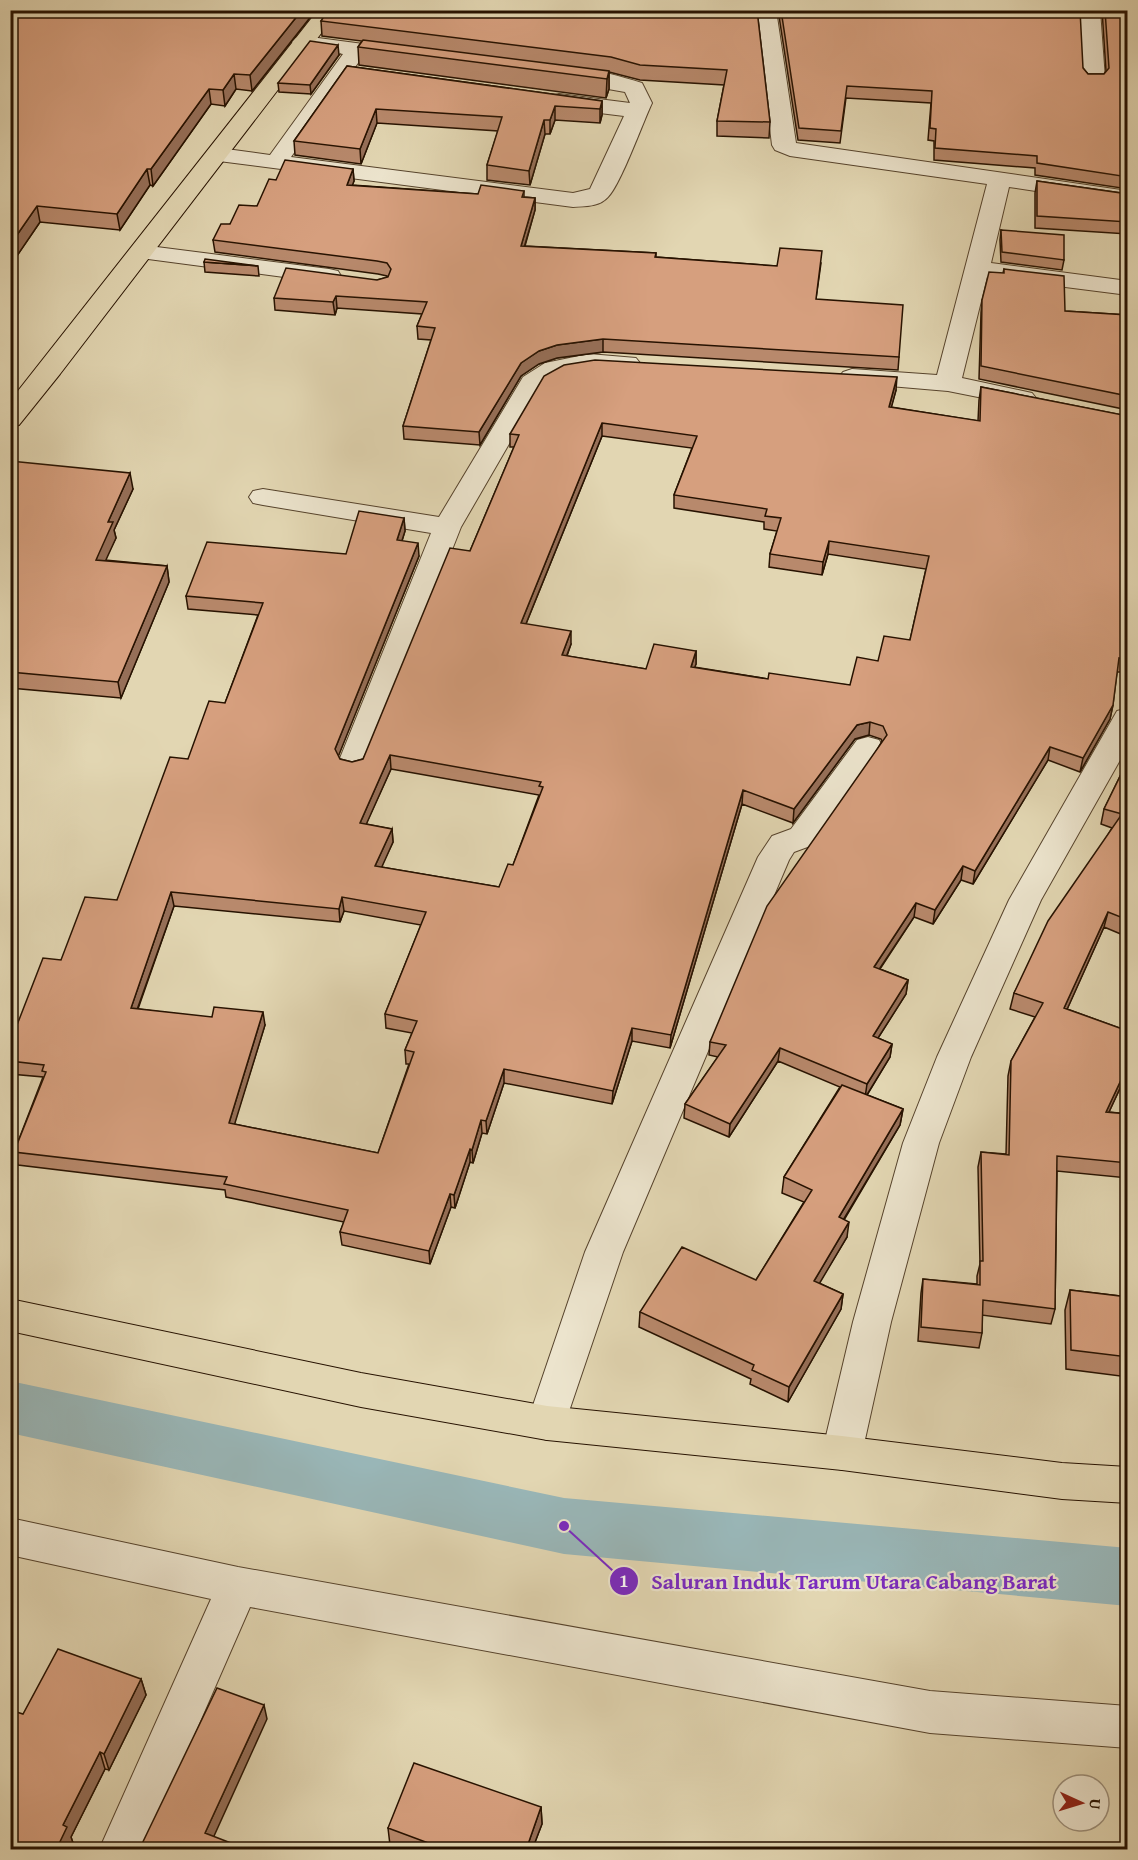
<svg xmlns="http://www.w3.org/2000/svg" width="1138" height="1860" viewBox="0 0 1138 1860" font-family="'Gentium Book Plus',serif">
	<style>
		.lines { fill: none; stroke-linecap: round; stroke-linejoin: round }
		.canal { fill: #99b6b7; fill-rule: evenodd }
		.minor-casing { stroke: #56432c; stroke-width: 2 }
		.major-casing { stroke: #271200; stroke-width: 2 }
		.minor { fill: #ece4cd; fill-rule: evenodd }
		.major { fill: #e2d6b2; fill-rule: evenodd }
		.wall { fill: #b8896c; stroke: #271200; stroke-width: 1.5; fill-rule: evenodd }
		.shaded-wall { fill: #966f58; stroke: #271200; stroke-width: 1.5 }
		.building { fill: #d69f7e; stroke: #271200; stroke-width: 1.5; fill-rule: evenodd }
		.leader { fill: none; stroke: #7b2cbf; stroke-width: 2 }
		.callout-dot { fill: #7b2cbf; stroke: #ece4cd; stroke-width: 2 }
		.mark-label { font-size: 18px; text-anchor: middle; font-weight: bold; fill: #fff }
		.callout-label { font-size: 22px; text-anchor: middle; font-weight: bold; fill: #7b2cbf; stroke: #ece4cd; stroke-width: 4.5; stroke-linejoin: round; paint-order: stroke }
	</style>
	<rect width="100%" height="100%" fill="#e2d6b2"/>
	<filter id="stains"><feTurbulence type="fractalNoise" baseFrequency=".00333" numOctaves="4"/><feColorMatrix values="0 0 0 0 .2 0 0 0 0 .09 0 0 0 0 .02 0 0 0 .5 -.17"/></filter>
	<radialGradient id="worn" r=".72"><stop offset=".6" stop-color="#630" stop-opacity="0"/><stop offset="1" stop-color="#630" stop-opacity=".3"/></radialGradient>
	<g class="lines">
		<!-- canal -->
		<path class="canal" d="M10 1381 564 1498 1128 1548V1606L564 1554 10 1433Z"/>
		<!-- minor casing -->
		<g class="minor-casing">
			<path id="minor" d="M756 10H776L796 143 1128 191V205L1009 187 991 263 1128 281V295L987 277 962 378 1032 393 1036 398 1032 403 1023 406 948 391 843 382 839 377 843 372 852 369 937 375 987 184 790 156 775 150 772 145Z
				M1080 10H1100L1105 79 1102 84H1086L1083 79Z
				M303 36 401 49 409 50 412 55 409 60 401 61 363 56 291 157 573 193 590 189 624 116 559 108 551 106 548 101 551 96 559 94 630 103 625 92 557 80 554 75 557 70C583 64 617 76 642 83L652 103C643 122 620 186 608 197 599 207 585 206 573 207L211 160 208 155 211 150 219 148 270 155 343 54 296 46 292 42 296 38Z
				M141 245 329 269 338 271 341 276 338 281 329 283 133 257 129 252 133 247Z
				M589 354 636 358 640 363 636 368 627 371 570 372 542 387 461 527 368 763 364 770 353 773 342 770 338 763 431 533 263 505 253 503 249 497 253 491 263 489 439 517 523 377 545 363Z
				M1128 708V746L1041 900 971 1057 939 1143 891 1322 862 1453 856 1465 842 1470 828 1465 822 1453 853 1322 903 1143 937 1057 1009 900 1117 711Z
				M868 737 879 740 883 747 879 754 813 845 794 852 789 860 623 1252 561 1435 547 1440 533 1435 527 1423 585 1252 758 857 772 836 791 829 857 740Z
				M10 1518 238 1567 930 1691 1128 1706V1748L930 1733 250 1607 144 1850H99L211 1599 10 1555Z"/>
		</g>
		<!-- major casing -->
		<g class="major-casing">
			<path id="major" d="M318 10H339L60 374 19 425 10 427V401Z
				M10 1299 361 1373 547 1406 842 1436 1062 1463 1128 1467V1503L1062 1499 842 1470 547 1440 361 1407 10 1331Z"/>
		</g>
		<!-- minor -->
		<use href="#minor" class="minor"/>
		<!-- major -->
		<use href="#major" class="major"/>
	</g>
	<!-- wall -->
	<path class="wall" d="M10 10H316L252 91 236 89 225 106 211 104 153 186 150 185 120 230 40 222 10 266Z
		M757 10 770 122 769 138 717 136V121L724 85 640 80 609 72V89L606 98 359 65 358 47 362 41 322 36 321 21Z
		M780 10 1083 68 1088 74H1104L1106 71 1102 10H1128V189L1035 175V168L934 160V141L928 140 931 103 846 98 840 143 798 140 779 16Z
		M339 55 311 94 279 92 278 83Z
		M347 66 602 101V115L600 123 555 120 550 134H545L530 185 487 180V165L498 131 377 123 361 164 295 155 294 141Z
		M353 169 354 181 352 185 478 194 524 191V197L535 198V210L525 246 656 253V257L777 266 821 263 816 299 899 357 898 370 603 352 557 358 539 364 521 376 480 445 404 439 403 426 431 340 418 339 417 326 422 314 337 308 335 315 275 310 274 298 377 280 388 277 387 276 378 274 215 252 213 240 230 224 257 206 276 180Z
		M1037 181 1128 194V234L1035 228V193Z
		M1001 230 1064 260 1062 270 1001 262 1000 240Z
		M204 262 258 266 259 276 205 272Z
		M1004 269 1065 311 1128 315V410L979 379 981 313 982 300 1003 273Z
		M981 387 1128 416V647L1125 646 1121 672H1117L1113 705 1110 719 1080 772 1048 760 973 884 961 880 933 924 914 917 880 969 908 980 906 994 878 1038 892 1044 890 1057 867 1095 903 1109 900 1125 844 1220 847 1237 819 1283 843 1294 841 1309 788 1402 750 1384 751 1379 639 1327 640 1312 756 1280 804 1202 782 1193 784 1177 840 1087 778 1061 729 1137 684 1118 685 1104 718 1057 709 1055 710 1042 882 741 881 739 869 735 855 739 793 823 742 804 670 1048 632 1041 612 1104 504 1083 487 1134 482 1133 473 1163 470 1162 455 1208 451 1207 430 1264 342 1245 340 1232 344 1222 226 1197 225 1190 18 1165 14 1152 43 1077 10 1074V1043L61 960 117 900 188 759 225 703 258 615 188 609 186 596 346 554 404 518 405 531 402 541 419 556 338 756 340 759 352 762 363 759 470 551 514 447H510V434L896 390 891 407 978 421 979 400ZM602 436 692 448 674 495V508L764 522V529L777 531 770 554 769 567 822 575 828 554 926 569 910 640 878 661 850 685 768 679 694 667 696 664V651L646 669 567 656 571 644 526 624ZM391 769 539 795 513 865 499 887 381 867 393 842 392 829 366 824ZM174 906 340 922 344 911 421 925 385 1014 386 1028 412 1033 405 1050 406 1064H409L378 1153 234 1124 265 1025 138 1009Z
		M10 461 133 489 114 530 116 538 105 560 167 566 169 582 121 698 10 688Z
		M1128 760V937L1104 927 1067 1009 1128 1031V1071L1109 1112 1128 1114V1178L1057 1171 1055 1309 1051 1324 982 1315V1333L979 1348 918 1341 921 1293 923 1279 977 1284V1276L980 1264 978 1167 981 1152 1006 1154 1008 1076 1011 1061 1035 1017 1010 1009 1014 993 1112 828 1101 824 1104 809Z
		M1070 1290 1128 1297V1377L1066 1369 1065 1310Z
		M141 1679 146 1695 109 1770 105 1769 71 1837 73 1843 23 1714Z
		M541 1807 542 1824 532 1850H402L390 1845 388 1828Z"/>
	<!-- shaded-wall -->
	<path class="shaded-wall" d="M302 10H316L252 91 250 75Z
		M338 45 339 55 311 94 310 85Z
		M609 71V89L606 98 607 79Z
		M234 74 236 89 225 106 223 90Z
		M209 89 211 104 153 186 151 169Z
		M602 101V115L600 123V109Z
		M555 106V120L550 134V120Z
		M376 109 377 123 361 164 360 149Z
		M544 120 545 134 530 185 529 171Z
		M147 169 150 185 120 230 117 214Z
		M353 169 354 181 348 197 347 185Z
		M535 198V210L521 258V246Z
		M37 206 40 222 10 266V245Z
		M336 296 337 308 335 315 333 302Z
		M603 339V352L557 358 539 364 521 376 480 445 479 432 521 363 539 351 557 345Z
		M897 377 896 390 888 420 889 407Z
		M602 423V436L521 636V623Z
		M130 473 133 489 114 530 116 538 99 575 96 560 108 522Z
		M404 518 405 531 398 553 397 540Z
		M829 541 828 554 822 575 823 562Z
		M418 543 419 556 336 762 335 749Z
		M167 566 169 582 121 698 118 682Z
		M571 631V644L562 668V655Z
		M696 651V664L690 680 691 667Z
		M1113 705 1110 719 1080 772 1083 758Z
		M870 722 869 735 855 739 793 823 794 809 857 725Z
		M1050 747 1048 760 973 884 975 871Z
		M390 755 391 769 361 836 360 823Z
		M743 790 742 804 670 1048 671 1035Z
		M392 829 393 842 376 880 375 866Z
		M963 866 961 880 933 924 935 910Z
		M171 892 174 906 133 1021 131 1008Z
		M342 897 344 911 340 922 339 909Z
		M916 903 914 917 872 980 874 967Z
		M1108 912 1104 927 1061 1023 1064 1008Z
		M908 980 906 994 871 1049 873 1036Z
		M263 1012 265 1025 231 1136 229 1123Z
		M632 1028V1041L612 1104 613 1091Z
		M892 1044 890 1057 865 1098 867 1084Z
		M780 1048 778 1061 729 1137 730 1124Z
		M1128 1065V1071L1102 1127 1106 1112Z
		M504 1069V1083L487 1134 486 1121Z
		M903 1109 900 1125 836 1232 839 1217Z
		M481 1120 482 1133 473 1163 472 1150Z
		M470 1149V1162L455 1208 454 1195Z
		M450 1194 451 1207 430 1264 429 1251Z
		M849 1222 847 1237 812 1296 814 1281Z
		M843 1294 841 1309 788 1402 789 1387Z
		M141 1679 146 1695 109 1770 104 1754Z
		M264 1705 267 1719 209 1847 205 1833Z
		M100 1752 105 1769 71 1837 73 1843 69 1850H56L63 1825Z
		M541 1807 542 1824 532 1850H526Z"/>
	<!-- building -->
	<path class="building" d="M10 10H302L250 75 234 74 223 90 209 89 151 169H147L117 214 37 206 10 245Z
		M328 10H757L770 122 717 121 727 70 640 65 611 57 321 21Z
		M781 10H1080L1083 68 1088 74H1104L1109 68 1105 10H1128V177L1037 163V156L935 148 936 129 930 128 932 91 847 86 841 131 799 128Z
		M363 40 609 71 607 79 358 47Z
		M310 41 338 45 310 85 278 83Z
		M347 66 602 101 600 109 555 106 550 120H544L529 171 487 165 502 117 376 109 360 149 294 141Z
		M285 160 353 169 347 185 478 194 481 185 524 191 522 197 535 198 521 246 656 253 655 257 777 266 780 248 822 251 816 299 903 305 899 357 603 339 557 345 539 351 521 363 479 432 403 426 435 328 417 326 427 302 336 296 333 302 274 298 286 268 377 280 388 277 391 269 387 263 377 261 213 240 221 224H230L239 205 257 206 269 179 276 180Z
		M1037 181 1128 194V222L1037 216Z
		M1001 230 1064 235V260L1002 252Z
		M205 259 258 266 204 262Z
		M1004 269 1064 276 1065 311 1128 315V396L981 366 982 300 989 272 1004 273Z
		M595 360 897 377 889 407 980 421 981 387 1128 416V633H1127L1123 659 1119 658 1113 705 1083 758 1050 747 975 871 963 866 935 910 916 903 874 967 908 980 873 1036 892 1044 867 1084 780 1048 730 1124 685 1104 726 1045 710 1042 767 906 887 735 883 726 870 722 857 725 794 809 743 790 671 1035 632 1028 613 1091 504 1069 486 1121 481 1120 472 1150 470 1149 454 1195 450 1194 429 1251 340 1232 348 1210 224 1184 227 1177 14 1152 46 1072 42 1071 44 1065 10 1061V1043L43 958 61 960 85 897 117 900 170 757 188 759 209 701 225 703 263 603 186 596 207 542 346 554 359 511 404 518 397 540 418 543 335 749 340 759 352 762 363 759 450 548 470 551 519 435 510 434 544 376 564 365ZM602 423 697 436 674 495 767 509 765 516 781 518 770 554 823 562 829 541 929 556 910 640 884 636 878 661 857 657 850 685 769 673 768 679 691 667 696 651 654 644 646 669 562 655 571 631 521 623ZM390 755 541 782 539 786 543 787 513 865 508 864 499 887 375 866 392 829 360 823ZM171 892 339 909 342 897 426 912 385 1014 417 1021 405 1050 414 1052 378 1153 229 1123 263 1012 214 1007 212 1017 131 1008Z
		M10 461 130 473 108 522H113L96 560 167 566 118 682 10 672Z
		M1128 760V920L1108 912 1064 1008 1128 1031V1065L1106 1112 1128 1114V1163L1057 1156 1055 1309 983 1300 982 1333 921 1327 923 1279 980 1285V1261H983L981 1152 1009 1155 1011 1061 1043 1003 1014 993 1048 921 1122 814 1104 809Z
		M842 1085 903 1109 839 1217 849 1222 814 1281 843 1294 789 1387 752 1370 754 1365 640 1312 682 1247 756 1280 812 1190 784 1177Z
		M1070 1290 1128 1297V1357L1071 1350Z
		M58 1649 141 1679 104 1754 100 1752 63 1825 67 1827 56 1850H10V1710L23 1714Z
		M217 1688 264 1705 205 1833 249 1850H139Z
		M414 1763 541 1807 526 1850H447L388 1828Z"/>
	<!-- callouts -->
	<path class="leader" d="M564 1526L624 1581"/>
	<g class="callout-dot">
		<circle cx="564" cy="1526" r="6"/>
		<circle cx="624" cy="1581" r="15"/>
	</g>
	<g class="mark-label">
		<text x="624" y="1587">1</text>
	</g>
	<g class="callout-label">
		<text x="854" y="1589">Saluran Induk Tarum Utara Cabang Barat</text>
	</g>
	<!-- margin -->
	<rect width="1138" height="1860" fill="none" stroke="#e2d6b2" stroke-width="36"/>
	<rect x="12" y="12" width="1114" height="1836" fill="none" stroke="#271200" stroke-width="3"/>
	<rect x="18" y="18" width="1102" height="1824" fill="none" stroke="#271200" stroke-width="1.5"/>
	<!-- north arrow -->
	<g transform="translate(1081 1803) rotate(94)"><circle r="28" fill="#ece4cd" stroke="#9d907b" stroke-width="1.5"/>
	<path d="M0-4.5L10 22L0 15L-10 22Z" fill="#8f2418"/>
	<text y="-9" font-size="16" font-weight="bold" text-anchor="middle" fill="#271200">U</text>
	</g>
	<rect width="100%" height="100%" filter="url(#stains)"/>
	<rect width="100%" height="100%" fill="url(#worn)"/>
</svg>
